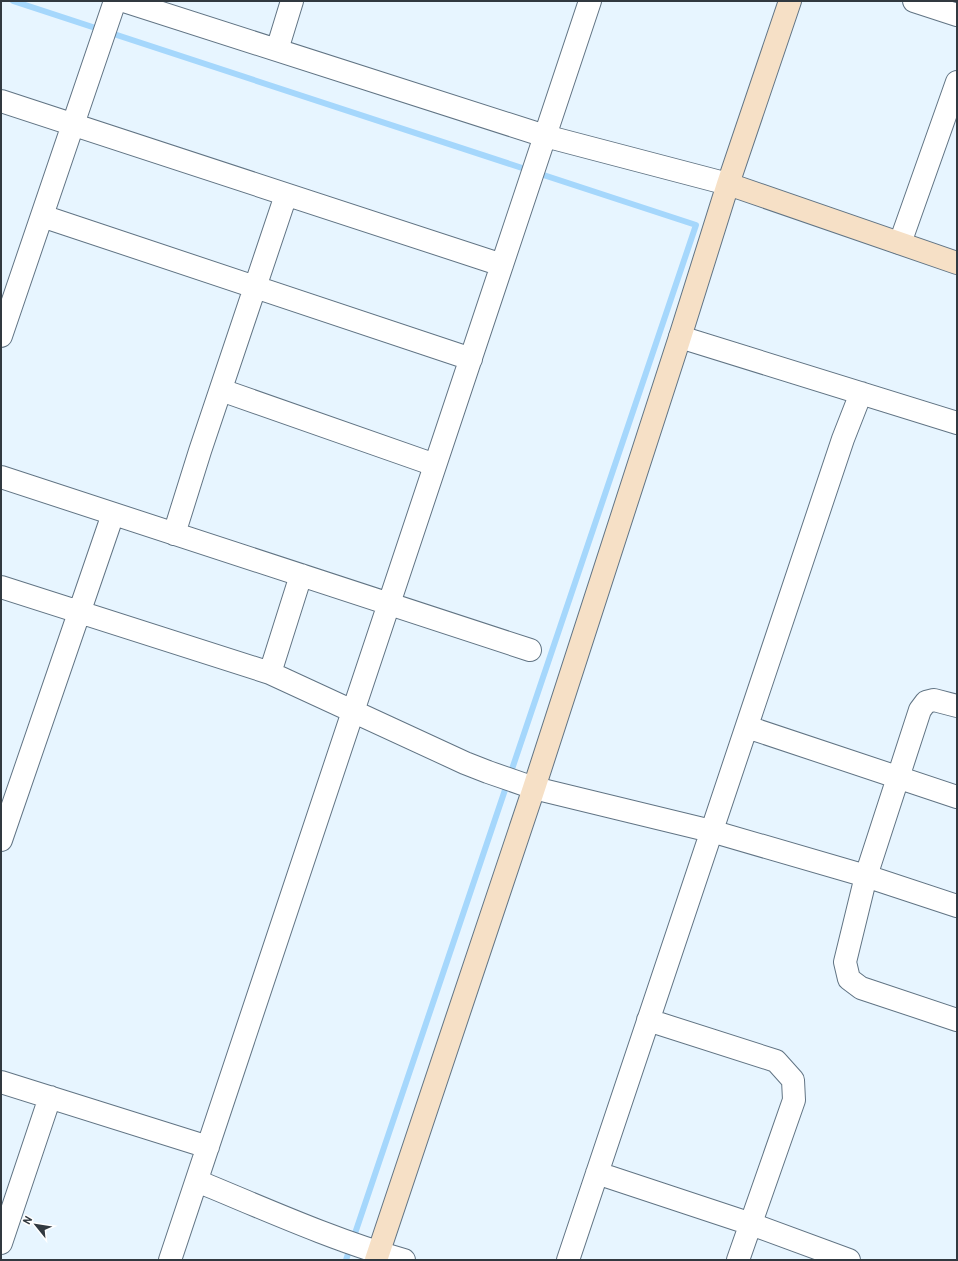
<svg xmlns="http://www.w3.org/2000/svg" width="958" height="1261" viewBox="0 0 958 1261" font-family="Barlow,sans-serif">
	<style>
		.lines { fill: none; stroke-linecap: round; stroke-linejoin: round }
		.stream { stroke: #a5d7fc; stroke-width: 6 }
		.street-casing { stroke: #617484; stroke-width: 24 }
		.secondary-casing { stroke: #617484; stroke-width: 24 }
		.street { stroke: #fff; stroke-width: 22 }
		.secondary { stroke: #f6e0c6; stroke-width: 22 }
	</style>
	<rect width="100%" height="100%" fill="#e7f5ff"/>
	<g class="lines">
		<!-- stream -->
		<path class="stream" d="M13 1 696 225 346 1260"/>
		<!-- street casing -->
		<g class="street-casing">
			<path id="street" d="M124 1 545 136 728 184
				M914 1 957 15
				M277 50 292 1
				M1 101 502 265
				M42 216 471 359
				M900 243 957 82
				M1 336 115 1
				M680 337 957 423
				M221 390 435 465
				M1 477 530 650
				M174 534 200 451 286 195
				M1 587 270 673 465 763 488 772 534 788 711 831 866 876 957 906
				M270 673 301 575
				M957 706 934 700 926 702 920 710 866 876 845 962 849 979 861 988 957 1020
				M747 727 957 797
				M1 840 113 514
				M648 1020 776 1061 793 1080 794 1100 738 1260
				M1 1082 208 1147
				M597 1173 751 1224 849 1260
				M197 1181C265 1209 333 1240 404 1260
				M1 1243 50 1097
				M170 1260C310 840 449 420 590 1
				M568 1260 843 439 861 393"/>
		</g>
		<!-- secondary casing -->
		<g class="secondary-casing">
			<path id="secondary" d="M728 184 957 263
				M376 1260 534 788 680 337 728 184 790 1"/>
		</g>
		<!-- street -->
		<use href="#street" class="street"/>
		<!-- secondary -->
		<use href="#secondary" class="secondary"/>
	</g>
	<!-- border -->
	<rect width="958" height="1261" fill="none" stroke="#313940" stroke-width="4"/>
	<!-- north arrow -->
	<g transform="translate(36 1225) rotate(300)" stroke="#ffffff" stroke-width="3" paint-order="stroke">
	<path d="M0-3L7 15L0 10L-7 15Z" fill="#313940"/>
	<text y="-6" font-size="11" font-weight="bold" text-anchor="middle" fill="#313940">N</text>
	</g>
</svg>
